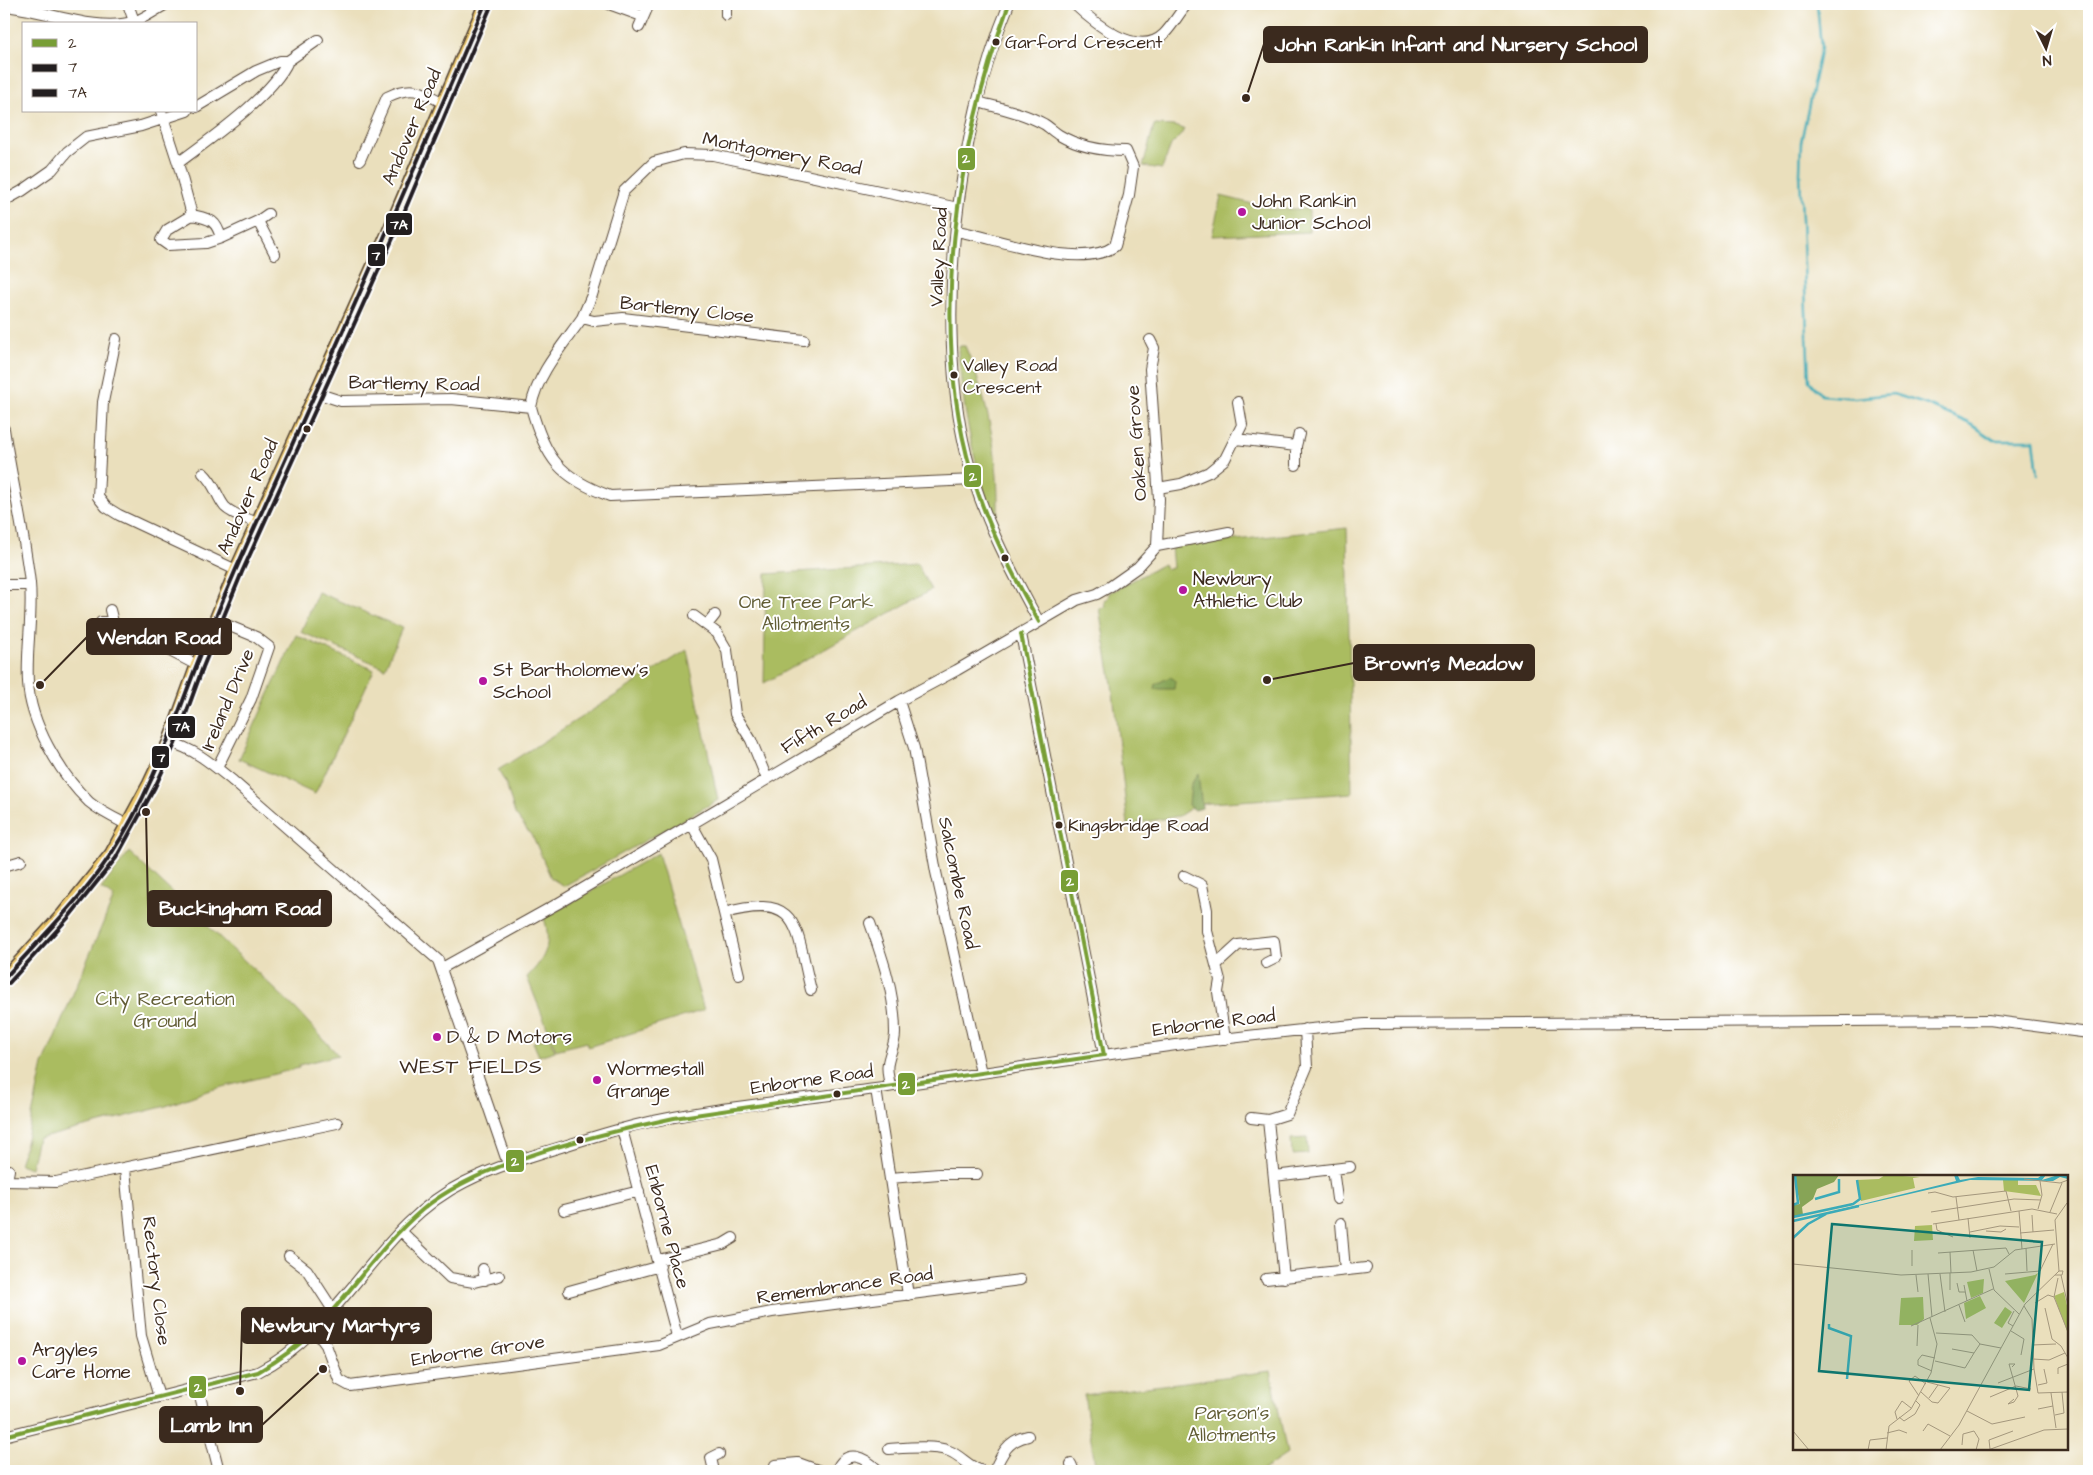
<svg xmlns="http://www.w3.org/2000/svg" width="2093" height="1475" viewBox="0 0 2093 1475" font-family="'Architects Daughter',sans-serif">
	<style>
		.green { fill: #aabc60; stroke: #72733f }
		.forest { fill: #87a456; stroke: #61673a }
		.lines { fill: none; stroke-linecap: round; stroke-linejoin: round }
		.stream { stroke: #3babb8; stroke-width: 2.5 }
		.minor-casing { stroke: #554536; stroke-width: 12 }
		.major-casing { stroke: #554536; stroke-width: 15 }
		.minor { stroke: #fff; stroke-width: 10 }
		.major { stroke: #ebc669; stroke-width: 12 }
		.bus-1-casing { stroke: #fff; stroke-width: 8 }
		.bus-2-casing { stroke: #fff; stroke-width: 8 }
		.bus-3-casing { stroke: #fff; stroke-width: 8 }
		.bus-1 { stroke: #789e36; stroke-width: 4 }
		.bus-2 { stroke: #231f20; stroke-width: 4 }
		.bus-3 { stroke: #231f20; stroke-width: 4 }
		.bus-dot { fill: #3b2a1e; stroke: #fff; stroke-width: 2 }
		.poi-dot { fill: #b5179e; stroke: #fff; stroke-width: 2 }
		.labels { text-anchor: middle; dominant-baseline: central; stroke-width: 4; stroke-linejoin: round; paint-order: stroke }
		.bus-label { font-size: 18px; fill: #3b2a1e; stroke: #fff; text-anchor: start }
		.street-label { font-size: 19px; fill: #3b2a1e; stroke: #fff }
		.poi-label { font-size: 19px; fill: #3b2a1e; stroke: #fff; text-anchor: start }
		.park-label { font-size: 19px; fill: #625d35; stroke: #fff }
		.neighbourhood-label { font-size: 20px; letter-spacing: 1px; fill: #3b2a1e; stroke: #fff }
		.inset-river { fill: none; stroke: #3babb8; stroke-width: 2.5 }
		.inset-road { fill: none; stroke: #a4977d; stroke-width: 1 }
		.view { fill: #0f766e; fill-opacity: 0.15; stroke: #0f766e; stroke-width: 2.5 }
		.inset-edge { fill: none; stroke: #3b2a1e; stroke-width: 2.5 }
		.leader { fill: none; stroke: #3b2a1e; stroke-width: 2 }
		.callout-dot { fill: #3b2a1e; stroke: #fff; stroke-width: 2 }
		.callout { fill: #3b2a1e; stroke: #3b2a1e; stroke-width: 2 }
		.callout-label { font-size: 20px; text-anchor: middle; font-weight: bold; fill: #fff }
		.line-badge { stroke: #fff; stroke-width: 2 }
		.badge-label { font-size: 14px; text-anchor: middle; font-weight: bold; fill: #fff }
	</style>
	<rect width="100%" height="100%" fill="#fff"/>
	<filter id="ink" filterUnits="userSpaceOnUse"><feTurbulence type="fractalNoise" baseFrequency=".02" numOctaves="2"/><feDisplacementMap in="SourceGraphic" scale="10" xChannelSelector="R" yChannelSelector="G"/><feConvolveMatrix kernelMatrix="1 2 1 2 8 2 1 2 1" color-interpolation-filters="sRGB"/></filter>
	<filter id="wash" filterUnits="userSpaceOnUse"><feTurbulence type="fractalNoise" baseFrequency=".0096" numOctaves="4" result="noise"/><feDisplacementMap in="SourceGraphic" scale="20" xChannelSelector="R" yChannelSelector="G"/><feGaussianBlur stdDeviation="1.12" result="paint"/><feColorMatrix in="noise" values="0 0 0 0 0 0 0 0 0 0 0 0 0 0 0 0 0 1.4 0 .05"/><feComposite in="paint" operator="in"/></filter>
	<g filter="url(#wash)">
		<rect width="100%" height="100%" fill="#eadfbc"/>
		<!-- green -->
		<path class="green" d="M1154 125 1175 126 1184 129 1181 135 1171 145 1162 169 1143 166Z
			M1221 196 1273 209H1309V232L1212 236Z
			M960 346H965C988 399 999 455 998 513L995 516 992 514C972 460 963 407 958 350Z
			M1347 528 1352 793 1197 804 1179 816 1128 825 1112 684 1099 608 1105 607 1104 600 1108 598 1109 593 1164 564 1166 569 1173 568 1171 547Z
			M917 564 931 590 764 683 766 574Z
			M318 592 402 628 385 668 301 632Z
			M296 635 374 670 315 794 239 759Z
			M687 650 718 800 564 886 551 878 534 839 515 814 506 784 498 770Z
			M129 852 296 1009 338 1055 299 1065V1068L207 1091 166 1106 38 1139 31 1168 19 1164 26 1143 43 1065 114 897 101 889Z
			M658 853 704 1010 588 1047 586 1042 556 1050 527 977C546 958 552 944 544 918Z
			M549 1037 555 1051 539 1056 533 1042Z
			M1307 1138 1308 1154 1292 1155 1291 1139Z
			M1271 1371 1287 1454 1262 1471H1096L1084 1395Z"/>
		<!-- forest -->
		<path class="forest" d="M1170 677 1175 680 1174 689H1155L1156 684Z
			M1198 773 1202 808 1195 810 1189 805 1191 785Z"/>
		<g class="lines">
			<!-- stream -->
			<path class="stream" d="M1817 4 1821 47 1801 142 1800 173 1809 381 1821 395 1855 398 1893 394 1925 404 1969 423 1994 440H2034L2038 474"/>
		</g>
	</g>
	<g filter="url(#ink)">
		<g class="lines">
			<!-- minor casing -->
			<g class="minor-casing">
				<path id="minor" d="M128 4 135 24
					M609 4 642 16
					M1009 4C957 128 934 322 966 453 981 514 1009 567 1039 622
					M1074 4C1093 22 1138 60 1164 34 1173 25 1179 13 1187 4
					M4 6C44 9 96 34 136 21 146 17 156 10 166 4
					M726 15V4
					M639 27 649 4
					M196 107 256 71 280 61H288L318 40
					M161 111 178 163 192 215
					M360 160 387 97C411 85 420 90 443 103
					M178 163C209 140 273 95 288 61
					M4 201 22 191 52 170 67 152 86 137 141 126 187 111
					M268 214 258 221 275 254
					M192 215C209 219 216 219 221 238L206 243 168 245 161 240 167 230Z
					M957 231C997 238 1080 271 1115 246L1129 195 1133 167 1126 151C1103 151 1079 147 1059 135 1054 132 1049 127 1044 124 1024 113 1000 108 978 102
					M221 238 258 221
					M582 318 592 295 624 191 654 162 684 154 713 155 958 208
					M116 339 103 402 98 497 106 507 119 515 236 570
					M1150 340 1154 348 1150 369 1159 499 1157 546
					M316 393 341 401 451 399 531 407C545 458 560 478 610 496L974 480
					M531 407C537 374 563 345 582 318L594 321 623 318 804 340
					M4 429C12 481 24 531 30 583 33 616 26 649 28 682 30 723 60 774 89 802 101 812 114 818 128 825
					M1236 439 1296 446
					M1296 465V446L1299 434
					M203 473C216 485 216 496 225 507 233 515 247 518 257 523
					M1158 488 1181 484 1209 472 1225 459 1242 425 1238 402
					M4 585H30
					M110 610 113 622 197 665
					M694 616 717 633 727 650 735 714 751 740 767 779
					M215 620 256 637 269 647 251 699 217 768
					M101 622H113
					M707 625 715 615
					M1021 634 1104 1055
					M899 701 914 748 936 872 981 1073
					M169 742C195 749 212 764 233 781L438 960 508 1164
					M691 823 711 859 739 975
					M4 866 21 861
					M1184 876 1202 885 1207 910V931L1220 980 1218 992 1225 1039
					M724 913C802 892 795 928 811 990
					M870 923C883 959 895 994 895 1033 895 1044 890 1052 888 1063 886 1070 889 1079 890 1086
					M1216 965 1238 945 1274 941 1276 958 1266 963
					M442 968 557 904 899 701 957 670 1077 600 1097 594 1111 586 1138 567 1157 546 1229 532
					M876 1089 908 1295
					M1251 1118 1268 1120 1287 1114 1307 1067 1305 1029
					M1268 1120 1284 1278
					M622 1129 677 1336
					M125 1169 141 1336 159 1397
					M1333 1169 1350 1167
					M1274 1176 1333 1169 1337 1199
					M890 1178 939 1174H977
					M4 1181 56 1182 337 1123
					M7 1181 9 1170
					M564 1210 639 1191
					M1341 1223 1345 1270
					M401 1231 450 1278 474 1282 499 1276
					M289 1256 307 1270 333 1310
					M658 1260 723 1244 733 1238
					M483 1269 485 1280
					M1266 1279 1366 1268
					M569 1291 660 1266
					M315 1330 326 1345 339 1380 350 1386 659 1345 710 1324 772 1312 1020 1280
					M198 1388 219 1471
					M4 1436 258 1372C343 1329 378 1224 465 1182 495 1167 528 1157 561 1147 586 1139 611 1131 636 1125 714 1107 796 1100 875 1089 1038 1065 1201 1038 1365 1024L1988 1020 2089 1033
					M889 1449C905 1448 934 1445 949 1451 962 1456 969 1468 983 1471
					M1071 1464 1074 1471
					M775 1465 798 1463 820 1471
					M714 1471 711 1458 719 1454
					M836 1471C847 1447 864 1457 879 1471
					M994 1471C1002 1453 1008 1440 1028 1436"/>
			</g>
			<!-- major casing -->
			<g class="major-casing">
				<path id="major" d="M4 979 63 914 111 854 149 784 169 742 197 665 236 570 388 233 485 4"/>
			</g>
			<!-- minor -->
			<use href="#minor" class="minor"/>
			<!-- major -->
			<use href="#major" class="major"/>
			<!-- bus-1 casing -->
			<g class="bus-1-casing">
				<path id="bus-1" d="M1009 4C957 146 928 326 972 474 987 526 1013 575 1039 622
					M1021 634 1104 1055
					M4 1436 258 1372C279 1360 299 1346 316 1329 352 1291 382 1244 422 1210 480 1161 600 1134 674 1118L1104 1055"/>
			</g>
			<!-- bus-2 casing -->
			<g class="bus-2-casing">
				<path id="bus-2" d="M4 979C40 939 81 899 111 854 150 795 172 729 197 664 213 623 230 582 248 542 329 364 408 185 485 4"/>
			</g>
			<!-- bus-3 casing -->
			<g class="bus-3-casing">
				<path id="bus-3" d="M9 983 68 918 116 858 155 787 175 744 203 667 242 572 394 236 491 6"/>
			</g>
			<!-- bus-1 -->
			<use href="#bus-1" class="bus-1"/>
			<!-- bus-2 -->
			<use href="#bus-2" class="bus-2"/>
			<!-- bus-3 -->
			<use href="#bus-3" class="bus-3"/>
		</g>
	</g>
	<!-- markers -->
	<g class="bus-dot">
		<circle cx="996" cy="42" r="4.5"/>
		<circle cx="954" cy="375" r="4.5"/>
		<circle cx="307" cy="429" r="4.5"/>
		<circle cx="1005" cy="558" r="4.5"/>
		<circle cx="1059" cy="825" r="4.5"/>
		<circle cx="837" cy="1094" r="4.5"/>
		<circle cx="580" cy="1140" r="4.5"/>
	</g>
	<g class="poi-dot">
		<circle cx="1242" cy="212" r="5"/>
		<circle cx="1183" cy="590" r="5"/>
		<circle cx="483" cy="681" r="5"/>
		<circle cx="437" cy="1037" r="5"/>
		<circle cx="597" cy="1080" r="5"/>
		<circle cx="22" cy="1361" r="5"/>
	</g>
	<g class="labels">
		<!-- bus labels -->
		<g class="bus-label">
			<text x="1005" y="42">Garford Crescent</text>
			<text x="963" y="365">Valley Road<tspan x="963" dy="22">Crescent</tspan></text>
			<text x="1068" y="825">Kingsbridge Road</text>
		</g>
		<!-- street labels -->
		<g class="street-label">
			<text transform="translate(412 127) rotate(-67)">Andover Road</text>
			<text transform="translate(782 154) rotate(11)">Montgomery Road</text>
			<text transform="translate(939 257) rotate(-87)">Valley Road</text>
			<text transform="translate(687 310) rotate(6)">Bartlemy Close</text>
			<text transform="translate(414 384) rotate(1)">Bartlemy Road</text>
			<text transform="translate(1137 443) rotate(-94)">Oaken Grove</text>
			<text transform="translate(248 497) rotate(-66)">Andover Road</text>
			<text transform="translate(228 700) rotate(-67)">Ireland Drive</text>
			<text transform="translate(824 725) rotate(-31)">Fifth Road</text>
			<text transform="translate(958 883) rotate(78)">Salcombe Road</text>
			<text transform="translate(1214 1023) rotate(-7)">Enborne Road</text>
			<text transform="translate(812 1080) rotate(-8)">Enborne Road</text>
			<text transform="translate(667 1227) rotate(75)">Enborne Place</text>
			<text transform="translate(156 1281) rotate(83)">Rectory Close</text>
			<text transform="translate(845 1286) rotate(-8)">Remembrance Road</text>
			<text transform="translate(478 1351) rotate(-8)">Enborne Grove</text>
		</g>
		<!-- poi labels -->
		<g class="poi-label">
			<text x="1252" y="201">John Rankin<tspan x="1252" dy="22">Junior School</tspan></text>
			<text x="1193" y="579">Newbury<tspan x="1193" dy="22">Athletic Club</tspan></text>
			<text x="493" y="670">St Bartholomew's<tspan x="493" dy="22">School</tspan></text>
			<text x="447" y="1037">D &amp; D Motors</text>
			<text x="607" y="1069">Wormestall<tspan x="607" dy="22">Grange</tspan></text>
			<text x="32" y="1350">Argyles<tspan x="32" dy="22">Care Home</tspan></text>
		</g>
		<!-- park labels -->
		<g class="park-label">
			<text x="806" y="602">One Tree Park<tspan x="806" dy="22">Allotments</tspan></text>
			<text x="165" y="999">City Recreation<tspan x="165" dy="22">Ground</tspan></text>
			<text x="1232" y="1413">Parson's<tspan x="1232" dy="22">Allotments</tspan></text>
		</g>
		<!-- neighbourhood labels -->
		<g class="neighbourhood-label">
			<text x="471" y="1067">WEST FIELDS</text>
		</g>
	</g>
	<!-- overview -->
	<g transform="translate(1793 1175)">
		<rect width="275" height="275" fill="#eadfbc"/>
		<path d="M92 0 127 2 120 3 122 13 68 26 64 5 86 4ZM225 4V10H243L248 21 211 16 210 5ZM139 50 140 65 121 66 122 51ZM245 98 231 128 212 106 242 100ZM191 104 190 118 178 123 174 107ZM271 117 275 135 274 156 261 121ZM187 121 193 133 173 144 171 128ZM130 122 131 144 124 150H106L108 123ZM212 132 219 137 209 153 201 148Z" fill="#aabc60"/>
		<path d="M1 0H46L41 7 24 14 20 24 9 32 10 40 0 42V30L7 29Z" fill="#87a456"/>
		<path d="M161 0H170L165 1 167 5 185 2 245 3 249 0H264H253L249 5 265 0 275 1V4L267 2 260 6 177 5 0 46 163 6Z" fill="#3babb8"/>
		<path class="inset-river" d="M22 24 46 17V4M0 30 5 28 2 0M0 42 60 29 67 24 64 5M0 46 66 31M0 63 15 49 33 39M36 149V153L58 161 54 204"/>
		<path class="inset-road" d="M231 4 267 8 275 5M135 18 142 17 160 22 213 16 218 36M163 22 166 45M245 34 249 20 247 6M226 36 229 74M138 37 221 24 248 25M257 37 269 8M239 40 240 57M175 43 177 63M140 49 239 34 264 39M143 49 144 55 160 62M193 56 208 57 213 54M177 57 207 51 226 52M227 58 261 55M233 73 234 96M119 75V91M180 75 184 96M157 77 158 98M145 78 213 73 216 79M0 89 108 100 178 97 201 92 222 75 262 69M196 94 201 115 226 139M247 96 260 69M266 96 262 45 274 28M157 98V115M135 99 139 142M147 99 152 137M212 99 247 96M123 100 125 117M268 100 275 131M265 103 261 122 275 157M164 108 166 117H172M171 110 174 126M242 128 255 120 261 122M166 130 172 147M231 131 239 144 241 194 245 218 275 217M252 133 259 164 268 171 275 183M118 151 200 114M220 151 215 148 221 136M218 156 231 164 228 180M143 158 179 160 187 169 208 173M239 170 263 169M124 171 125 150M159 174 181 178 187 169M240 184 256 185 272 178M142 186 172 193 181 178M219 192 222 189H216L225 221 221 227 215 229 221 224M139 196 125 190V185L129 180 142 183M265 199V193L275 189M205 208 241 194M245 210 254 208 251 194M128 217 139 227 145 228 157 213 134 207M258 218 263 253M126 221 116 206 122 201 133 209M197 222 223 211 238 214M136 223 145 210M245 234 260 231M174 236 199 249 232 242M262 240 271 238 269 217M106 242 111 246 122 239 127 230 123 226M104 244 102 237 109 226 118 233M0 256 16 275M130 256 135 249 157 261M181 256 186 264 183 275M94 258 106 255 114 258M169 270 170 259 181 256M197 274 196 265 220 256M75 275 77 265 94 263M93 275 96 251 118 234 138 198 144 169 137 143M147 275 166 250 232 129 266 96H270L269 100H262M195 275 251 255 275 254"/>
		<path class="view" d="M39 49 249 67 236 215 26 196Z"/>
		<rect width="275" height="275" class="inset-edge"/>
	</g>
	<!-- callouts -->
	<path class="leader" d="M1246 98L1264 44M40 685L87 637M1267 680L1354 663M146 812L148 908M240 1391L242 1325M323 1369L262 1425"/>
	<g class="callout-dot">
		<circle cx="1246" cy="98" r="5"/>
		<circle cx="40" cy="685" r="5"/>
		<circle cx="1267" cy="680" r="5"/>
		<circle cx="146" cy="812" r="5"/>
		<circle cx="240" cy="1391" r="5"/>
		<circle cx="323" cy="1369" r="5"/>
	</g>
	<g class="callout">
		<rect x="1264" y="27" width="383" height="35" rx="5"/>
		<rect x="87" y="619" width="144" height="35" rx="5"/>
		<rect x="1354" y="645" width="180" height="35" rx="5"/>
		<rect x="148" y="891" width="183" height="35" rx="5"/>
		<rect x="242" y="1308" width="189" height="35" rx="5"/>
		<rect x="160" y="1407" width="102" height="35" rx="5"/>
	</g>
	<g class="callout-label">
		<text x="1456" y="51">John Rankin Infant and Nursery School</text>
		<text x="159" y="644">Wendan Road</text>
		<text x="1444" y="670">Brown's Meadow</text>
		<text x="240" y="915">Buckingham Road</text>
		<text x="336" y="1332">Newbury Martyrs</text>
		<text x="211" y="1432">Lamb Inn</text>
	</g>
	<g class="line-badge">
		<rect x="957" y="147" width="19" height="24" rx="5" fill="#789e36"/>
		<rect x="385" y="212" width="28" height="24" rx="5" fill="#231f20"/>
		<rect x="367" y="243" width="19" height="24" rx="5" fill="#231f20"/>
		<rect x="963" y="464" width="19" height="24" rx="5" fill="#789e36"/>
		<rect x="167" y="715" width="29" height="24" rx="5" fill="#231f20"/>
		<rect x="151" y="745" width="19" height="24" rx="5" fill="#231f20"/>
		<rect x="1060" y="869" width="19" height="24" rx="5" fill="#789e36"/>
		<rect x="897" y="1072" width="19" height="24" rx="5" fill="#789e36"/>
		<rect x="505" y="1149" width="20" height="24" rx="5" fill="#789e36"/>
		<rect x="188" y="1375" width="19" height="24" rx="5" fill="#789e36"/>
	</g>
	<g class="badge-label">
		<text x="966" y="163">2</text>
		<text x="399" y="229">7A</text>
		<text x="376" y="260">7</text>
		<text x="973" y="481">2</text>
		<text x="181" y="731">7A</text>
		<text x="161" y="762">7</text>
		<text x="1070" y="886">2</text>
		<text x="906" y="1089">2</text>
		<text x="515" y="1166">2</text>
		<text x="198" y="1392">2</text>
	</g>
	<!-- margin -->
	<rect width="2093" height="1475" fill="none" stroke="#fff" stroke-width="20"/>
	<!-- legend -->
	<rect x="22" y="22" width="175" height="90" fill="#ffffff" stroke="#b1aaa5"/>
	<rect x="32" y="39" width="25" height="8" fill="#789e36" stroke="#b1aaa5"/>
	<text x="68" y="48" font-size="15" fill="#3b2a1e">2</text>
	<rect x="32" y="64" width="25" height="8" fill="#231f20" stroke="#b1aaa5"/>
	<text x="68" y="72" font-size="15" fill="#3b2a1e">7</text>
	<rect x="32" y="89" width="25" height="8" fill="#231f20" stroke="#b1aaa5"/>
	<text x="68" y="98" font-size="15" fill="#3b2a1e">7A</text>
	<!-- north arrow -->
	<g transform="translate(2046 48) rotate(175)" stroke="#ffffff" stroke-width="4" paint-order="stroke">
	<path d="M0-4L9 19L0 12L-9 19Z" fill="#3b2a1e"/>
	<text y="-8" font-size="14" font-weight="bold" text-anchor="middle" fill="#3b2a1e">N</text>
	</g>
</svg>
